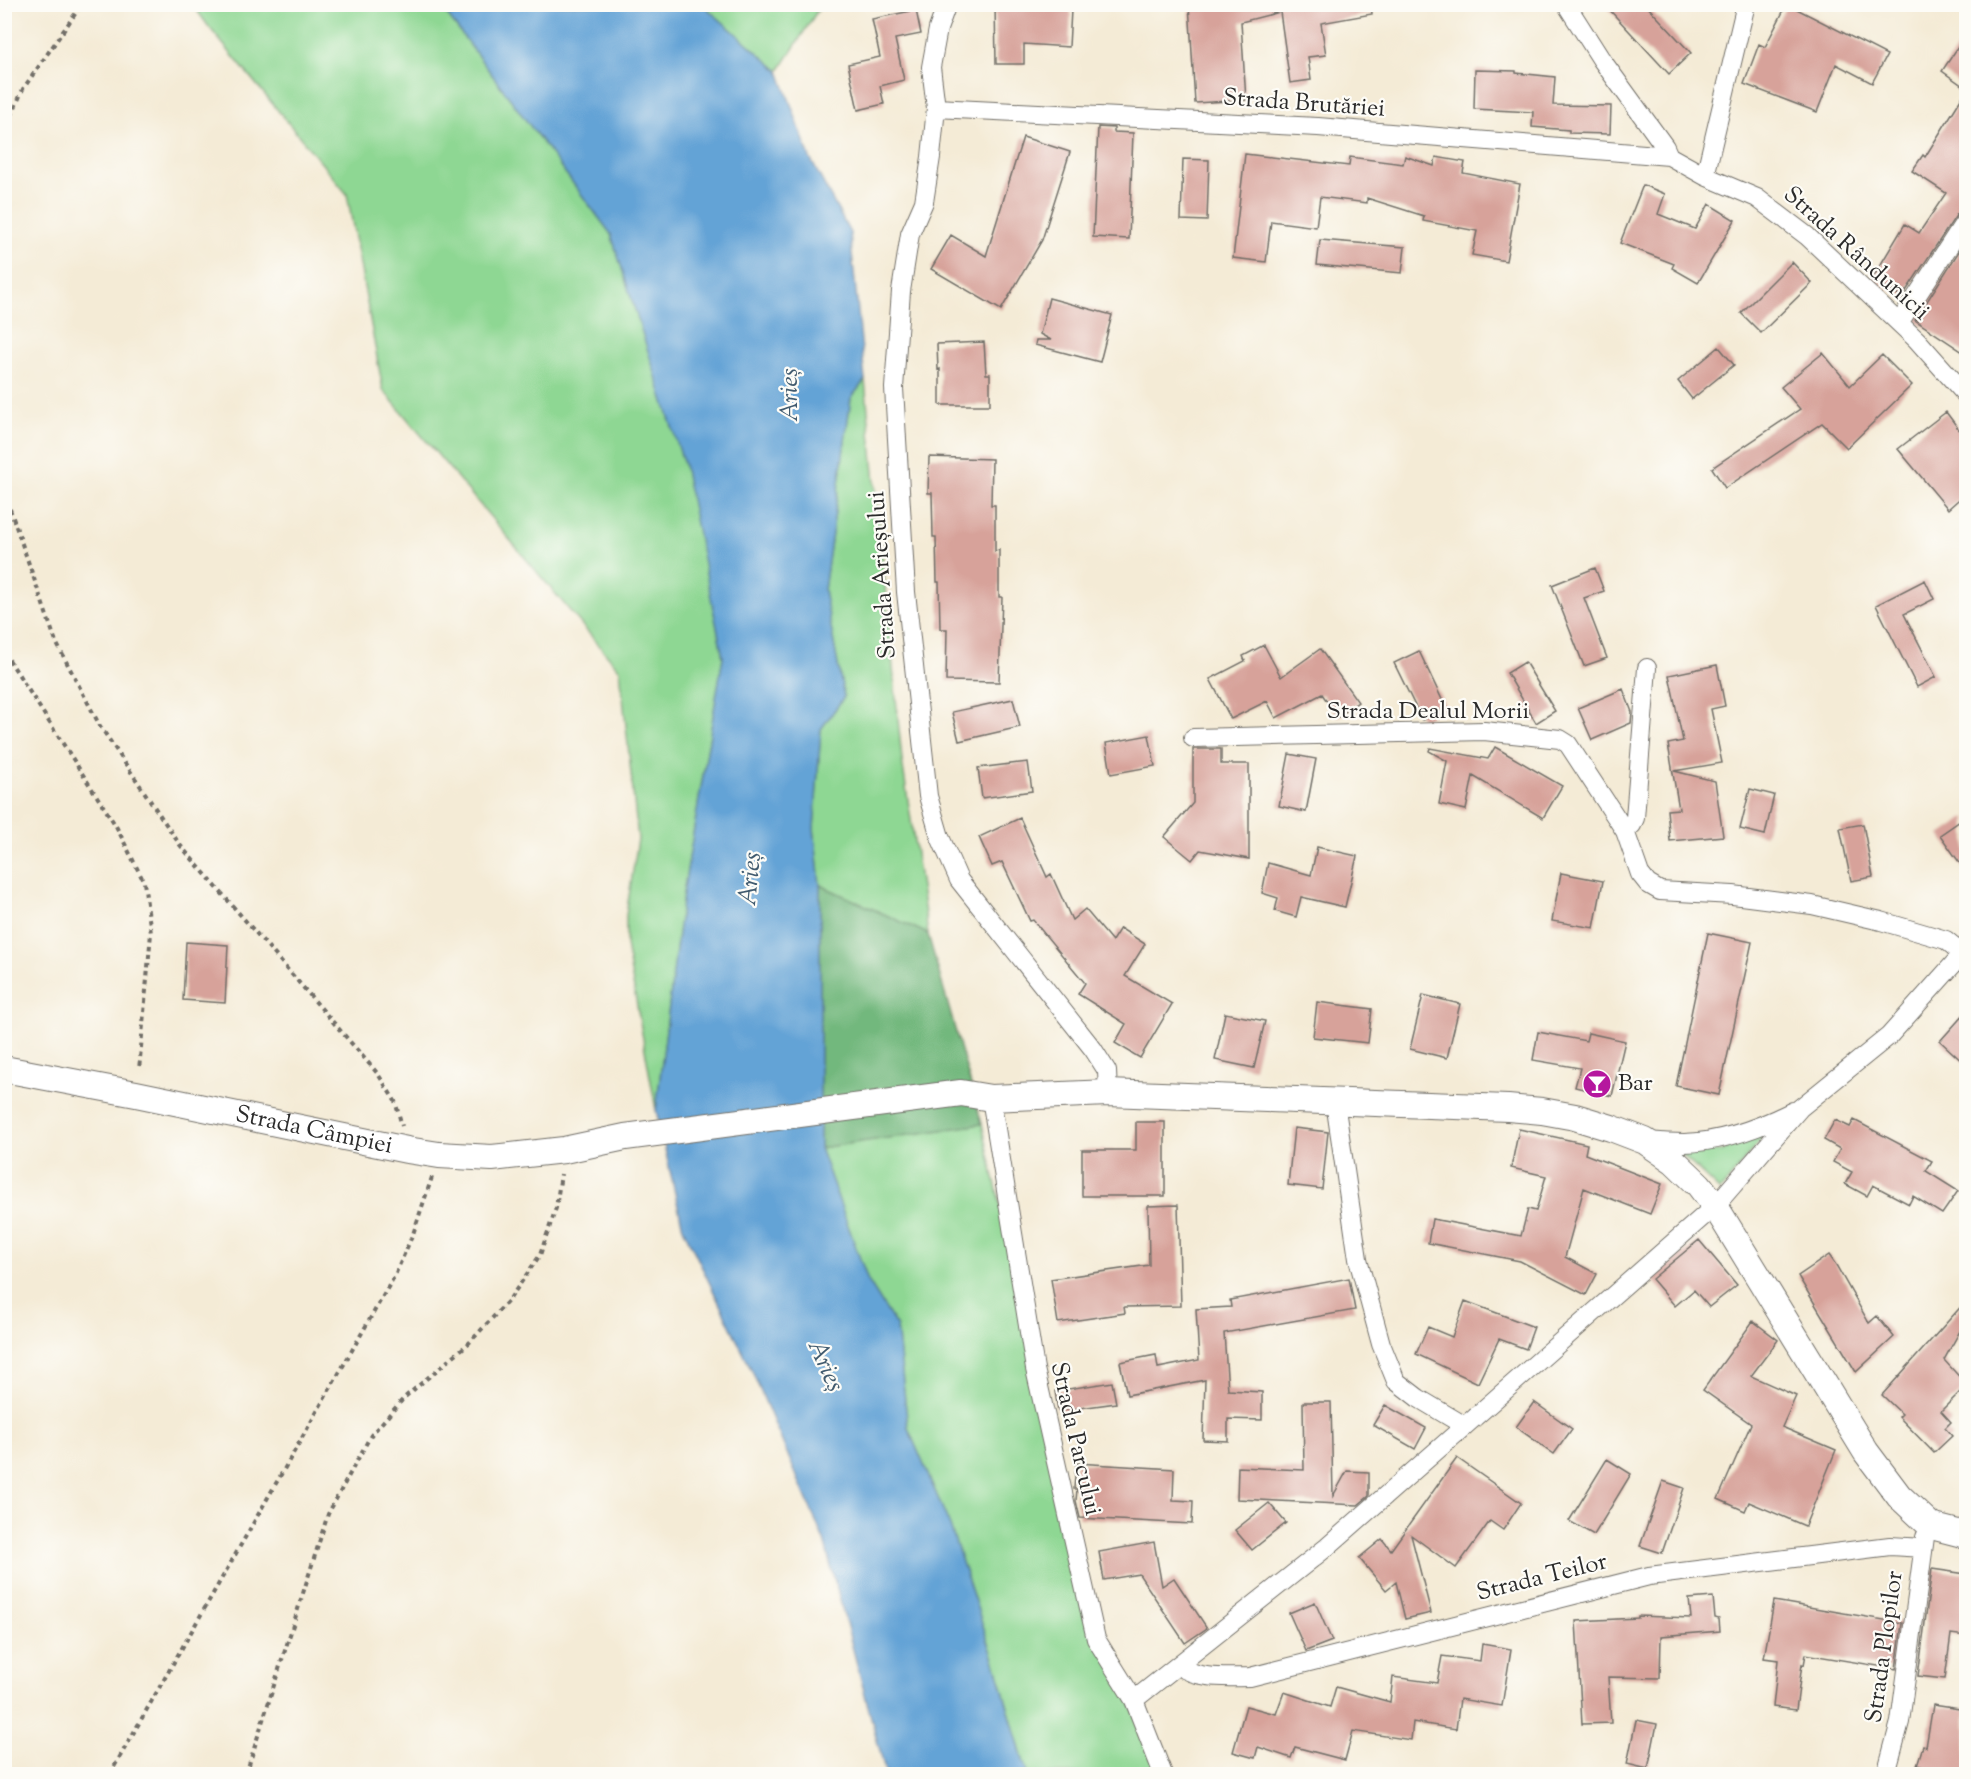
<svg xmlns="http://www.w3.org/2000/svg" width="1971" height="1779" viewBox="0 0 1971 1779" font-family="'Sorts Mill Goudy',serif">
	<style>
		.green { fill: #8ed793; stroke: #5c815f; stroke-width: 1.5 }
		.forest { fill: #72b87d; stroke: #4e7254; stroke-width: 1.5 }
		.water { fill: #63a3d6; stroke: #476780; stroke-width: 1.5 }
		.building { fill: #d7a29a }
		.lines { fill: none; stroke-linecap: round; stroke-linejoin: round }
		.minor-casing { stroke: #716e67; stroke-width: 20 }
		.secondary-casing { stroke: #716e67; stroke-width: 28 }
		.path { stroke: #716e67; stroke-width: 4; stroke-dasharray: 4.5 4.5; stroke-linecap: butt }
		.minor { stroke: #fff; stroke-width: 18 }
		.secondary { stroke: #fff; stroke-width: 26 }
		.labels { text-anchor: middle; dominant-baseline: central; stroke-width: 4.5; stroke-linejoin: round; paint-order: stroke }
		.street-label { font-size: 24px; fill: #2b2b2b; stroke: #fdfcf7 }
		.poi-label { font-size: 24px; fill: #2b2b2b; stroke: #fdfcf7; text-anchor: start }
		.water-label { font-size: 26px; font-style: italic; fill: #415b6f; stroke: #fdfcf7 }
	</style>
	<rect width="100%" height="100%" fill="#fdfcf7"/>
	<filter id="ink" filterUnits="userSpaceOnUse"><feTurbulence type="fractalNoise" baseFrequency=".0167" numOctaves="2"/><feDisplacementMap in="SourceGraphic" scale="12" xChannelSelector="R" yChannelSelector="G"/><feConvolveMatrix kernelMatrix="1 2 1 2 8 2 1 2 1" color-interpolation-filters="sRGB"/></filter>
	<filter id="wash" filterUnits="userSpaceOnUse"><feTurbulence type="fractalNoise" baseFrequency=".008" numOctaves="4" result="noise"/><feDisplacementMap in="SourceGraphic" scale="24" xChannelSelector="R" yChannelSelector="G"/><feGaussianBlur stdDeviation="1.35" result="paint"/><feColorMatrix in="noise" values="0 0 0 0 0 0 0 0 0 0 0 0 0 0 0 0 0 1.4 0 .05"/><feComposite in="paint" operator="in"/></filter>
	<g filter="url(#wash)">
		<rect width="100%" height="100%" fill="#f4ebd6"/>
		<!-- green -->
		<path class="green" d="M193 5H440L611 234 688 475 723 657 683 894 656 1110 626 945V915L638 839 620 670 383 390 347 194 209 27Z
			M703 5H821L779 71Z
			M865 380 902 760 928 934 820 885 814 828 821 729 844 697 824 590 851 398Z
			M982 1124 1097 1631 1163 1774H1027L995 1662 950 1526 908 1428 897 1327 868 1281 820 1148Z
			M1768 1131 1720 1191 1677 1150 1721 1151Z"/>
		<!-- forest -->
		<path class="forest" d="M820 885 928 934 982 1124 820 1148Z"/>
		<!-- water -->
		<path class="water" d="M440 5H703L779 71 810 158 850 233 865 380 851 398 824 590 844 697 821 729 814 828 820 885V1148L868 1281 897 1327 908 1428 950 1526 995 1662 1027 1774H886L824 1540 752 1371 683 1228 656 1110 683 894 723 657 684 465 611 234Z"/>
		<g id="blocks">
			<!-- building -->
			<path class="building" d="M995 4H1023V7L1071 10 1069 47 1024 44V64H996Z
				M1189 4H1300L1301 7 1318 4H1371L1372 14 1321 23 1326 55 1308 57 1311 80 1290 83 1280 12 1241 22 1246 100 1195 103Z
				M1604 4H1645L1691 53 1669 74Z
				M1787 4 1887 55 1872 83 1836 64 1817 112 1744 84 1759 44 1765 47Z
				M916 10 921 34 895 39 904 80 880 86 884 104 858 110 848 64 880 57 872 19Z
				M1966 35V88L1942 71Z
				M1475 70 1516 71V73L1555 77 1553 105 1611 106 1610 134 1569 133V130L1532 127 1533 112 1474 109Z
				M1966 91V208L1957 214 1902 297 1872 279 1905 224 1919 233 1946 193 1912 171 1923 155 1925 157Z
				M1098 127 1114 128V132L1133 133 1129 239 1093 237Z
				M1023 137 1070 152 1042 240 1001 310 931 269 951 235 986 256Z
				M1245 154 1349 166 1350 157 1403 164 1405 156 1434 166 1436 157 1465 162 1463 173 1520 184 1506 261 1472 255 1477 231 1423 221 1424 216 1367 198V203L1320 197 1316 227 1271 221 1266 262 1233 258Z
				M1183 159 1209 160 1207 221 1181 220Z
				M1643 185 1665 194 1658 214 1695 229 1709 204 1735 220 1698 283 1672 268 1674 264 1620 243Z
				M1320 240 1405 247 1402 273 1317 265Z
				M1963 245 1966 247V354L1915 320Z
				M1792 262 1812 283 1761 333 1741 313Z
				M1049 298 1112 315 1100 362 1035 345 1036 340H1051L1040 334Z
				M984 342 986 374H990V405H940V369L938 370 937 344Z
				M1719 347 1734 365 1692 399 1678 381Z
				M1823 353 1850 386 1882 355 1912 385 1847 448 1822 423 1725 488 1712 468 1800 409 1781 387Z
				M1946 412 1966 439V493L1948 509 1898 449Z
				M929 457 992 459 991 505H995V551L999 550V597H1002L999 682 946 681 947 629H940L939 582H937L936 537H933L932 493H928Z
				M1595 568 1604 591 1584 598 1607 658 1584 666 1552 585Z
				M1925 580 1934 599 1904 614 1936 677 1917 687 1876 605Z
				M1264 645 1281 677 1320 649 1358 702 1338 717 1322 694 1276 718 1267 701 1231 719 1210 679 1245 661 1243 656Z
				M1419 651 1446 708 1422 720 1394 663Z
				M1525 662 1555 711 1536 723 1507 673Z
				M1717 665 1725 706 1711 709 1722 763 1674 771 1715 781 1723 836 1670 841 1667 810 1679 809 1668 744 1683 741 1669 675Z
				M1623 689 1632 712 1631 723 1592 740 1578 708Z
				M1013 699 1020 727 959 741 952 712Z
				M1149 735 1155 766 1111 774 1106 743Z
				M1495 747 1562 786 1543 818 1473 776 1466 810 1439 804 1447 761 1429 751 1430 748 1488 759Z
				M1193 749H1221V764H1249V859L1200 850 1192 860 1164 837 1193 803Z
				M1289 754 1316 759 1306 812 1279 806Z
				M1028 762 1032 791 982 798 978 768Z
				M1750 789 1774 795 1765 835 1740 829Z
				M1966 817V872L1940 835Z
				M1020 818 1047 877 1051 874 1072 920 1085 909 1112 941 1120 928 1145 944 1125 976 1172 1004 1140 1058 1115 1043 1126 1024 1078 994 1085 983 1033 920 1030 921 1002 862 992 866 979 837Z
				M1863 824 1873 877 1851 881 1840 828Z
				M1317 847 1357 856 1345 907 1301 897 1296 917 1275 911 1278 898 1262 893 1268 863 1311 875Z
				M1561 873 1603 881 1594 928 1552 921Z
				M1708 933 1752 942 1719 1095 1676 1086Z
				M186 942 228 945 225 1003 183 1000Z
				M1423 995 1460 1004 1447 1058 1410 1049Z
				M1317 1002 1372 1009 1368 1043 1313 1037Z
				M1966 1012V1065L1940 1041Z
				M1225 1013 1265 1021 1254 1068 1215 1060Z
				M1538 1032 1586 1041 1588 1033 1625 1041 1612 1096 1575 1087 1580 1068 1533 1060Z
				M1835 1120 1850 1127 1854 1120 1932 1161 1926 1171 1958 1191 1942 1214 1913 1196 1909 1204 1873 1185 1867 1196 1845 1184 1852 1172 1833 1162 1840 1149 1824 1140Z
				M1136 1122H1165V1196H1082V1150H1136Z
				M1294 1128 1328 1132 1322 1189 1288 1185Z
				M1519 1129 1587 1144 1585 1154 1662 1184 1650 1214 1584 1188 1565 1257 1597 1274 1586 1295 1520 1261 1428 1243 1432 1219 1521 1236 1528 1209 1536 1211 1546 1176 1511 1168Z
				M1178 1205 1181 1306 1124 1307 1125 1313 1058 1323 1051 1279 1149 1265 1148 1206Z
				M1699 1240 1737 1285 1709 1307 1694 1290 1675 1306 1652 1279Z
				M1829 1255 1836 1265 1869 1323 1877 1316 1894 1337 1856 1372 1798 1276Z
				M1349 1278 1355 1310 1224 1333 1228 1390 1262 1392V1420L1228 1419V1441L1203 1440 1205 1380 1127 1395 1120 1362 1156 1355 1158 1368 1199 1360 1196 1309 1231 1307 1230 1300Z
				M1465 1301 1534 1327 1526 1349 1499 1339 1478 1383 1416 1354 1428 1327 1452 1337Z
				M1966 1301V1320L1944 1360 1966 1384V1386L1941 1411 1951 1422 1945 1428 1952 1436 1934 1453 1899 1417 1902 1414 1882 1395Z
				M1753 1321 1778 1340 1751 1376 1796 1396 1782 1427 1836 1450 1805 1526 1749 1502 1745 1511 1718 1499 1751 1424 1703 1390Z
				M1112 1382 1116 1403 1058 1411 1055 1391Z
				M1303 1402H1331L1333 1496 1347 1471 1369 1472V1496L1358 1505 1237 1499 1238 1467 1304 1470Z
				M1534 1402 1572 1429 1554 1454 1516 1427Z
				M1385 1405 1426 1428 1415 1449 1373 1425Z
				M1457 1458 1521 1503 1503 1530 1490 1521 1456 1568 1411 1535 1431 1613 1405 1619 1396 1582 1386 1590 1359 1558 1382 1539 1391 1550Z
				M1607 1459 1631 1474 1594 1535 1569 1521Z
				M1076 1463 1174 1469 1173 1500 1193 1501 1192 1524 1080 1518 1076 1501 1077 1489H1074Z
				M1663 1481 1684 1488 1662 1553 1640 1546Z
				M1269 1503 1286 1523 1252 1550 1235 1530Z
				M1154 1542 1162 1586 1174 1578 1207 1628 1185 1643 1139 1574 1104 1580 1099 1552Z
				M1932 1569 1966 1574V1636L1951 1634 1945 1679 1918 1676Z
				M1713 1597 1715 1618 1719 1619 1720 1631 1661 1636 1660 1678 1608 1677 1611 1723 1582 1724 1576 1621 1638 1618V1616L1691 1618 1689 1599Z
				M1774 1601 1902 1623 1896 1669 1806 1654 1804 1665 1802 1664 1796 1710 1773 1707 1778 1660 1764 1658Z
				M1315 1602 1332 1641 1306 1651 1289 1613Z
				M1482 1644 1511 1649 1502 1706 1460 1699 1456 1729 1413 1722 1411 1740 1353 1731 1345 1760 1295 1747 1291 1758 1258 1747 1255 1758 1233 1752 1246 1706 1276 1714 1284 1692 1330 1707 1336 1687 1390 1702 1393 1677 1437 1683 1442 1656 1480 1661Z
				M1933 1705 1966 1710V1774H1946L1917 1765 1923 1746 1926 1747Z
				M1636 1720 1657 1724 1648 1769 1627 1764Z"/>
		</g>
	</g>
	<g filter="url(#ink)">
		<use href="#blocks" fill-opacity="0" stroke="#716e67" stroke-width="1.5"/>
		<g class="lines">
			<!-- minor casing -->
			<g class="minor-casing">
				<path id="minor" d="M947 4 938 29 931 67 936 108 931 157 924 202 910 234 901 291 894 388 906 592 928 796 940 837 959 880 1093 1049 1107 1071 1108 1093
					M1566 4 1601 59 1665 147 1669 156 1705 176 1757 198 1807 236 1917 340 1966 395
					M936 108 1318 127 1669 156
					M1705 176 1746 4
					M1899 323 1966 220
					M1193 738 1484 731 1560 739 1568 744 1625 831 1640 874 1648 884 1660 891 1733 895 1812 905 1881 921 1946 940 1963 954
					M1625 831 1632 825 1635 818 1647 668
					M991 1098 1035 1369 1096 1639 1134 1700 1163 1774
					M1335 1102 1358 1259 1381 1344 1396 1381 1418 1398 1465 1426
					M1646 1141C1658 1142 1671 1143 1684 1143 1722 1142 1759 1128 1793 1111
					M1179 1666C1200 1680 1225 1677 1250 1677L1649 1576 1890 1546 1923 1548
					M1134 1700 1327 1547 1715 1206 1800 1108 1889 1036 1966 950
					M1886 1774 1900 1722 1925 1537"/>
			</g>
			<!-- secondary casing -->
			<g class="secondary-casing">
				<g id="secondary">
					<path id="s1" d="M4 1069 136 1094 407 1150 439 1155 492 1158 564 1150 625 1137 961 1093 991 1098 1108 1093 1508 1108 1542 1111 1575 1117 1611 1128 1645 1141 1674 1161 1699 1185 1715 1206 1866 1452 1899 1496 1931 1526 1966 1535"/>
				</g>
			</g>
			<!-- path -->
			<path class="path" d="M4 133 23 89 82 4
				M4 492 56 642 100 726 180 845 378 1074 395 1101 402 1126
				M4 652 116 826 144 882 151 933 139 1070
				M110 1774 395 1275 413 1234 432 1177
				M246 1774 328 1514 371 1435 405 1397 469 1343 509 1300 540 1255 556 1208 561 1174"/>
			<!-- minor -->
			<use href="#minor" class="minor"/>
			<!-- secondary -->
			<use href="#secondary" class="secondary"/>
		</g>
	</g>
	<!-- icons -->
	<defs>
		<g id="bar-disc" transform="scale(1.5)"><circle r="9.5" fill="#b5179e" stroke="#fdfcf7"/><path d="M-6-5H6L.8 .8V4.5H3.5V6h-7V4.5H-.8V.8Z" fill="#fff"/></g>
	</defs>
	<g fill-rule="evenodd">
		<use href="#bar-disc" x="1597" y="1084"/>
	</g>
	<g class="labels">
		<!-- street labels -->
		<g class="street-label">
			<text transform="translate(1304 104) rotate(4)">Strada Brutăriei</text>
			<text transform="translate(1856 254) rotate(42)">Strada Rândunicii</text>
			<text transform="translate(883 575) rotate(-94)">Strada Arieșului</text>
			<text x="1428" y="712">Strada Dealul Morii</text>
			<text stroke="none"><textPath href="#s1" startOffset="316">Strada Câmpiei</textPath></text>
			<text transform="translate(1075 1439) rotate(77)">Strada Parcului</text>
			<text transform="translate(1542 1578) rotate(-14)">Strada Teilor</text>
			<text transform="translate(1885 1647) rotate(-82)">Strada Plopilor</text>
		</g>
		<!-- poi labels -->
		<g class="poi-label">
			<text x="1618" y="1084">Bar</text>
		</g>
		<!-- water labels -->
		<g class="water-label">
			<text transform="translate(790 395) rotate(-90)">Arieș</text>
			<text transform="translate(751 879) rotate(-84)">Arieș</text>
			<text transform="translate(825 1366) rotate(66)">Arieș</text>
		</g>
	</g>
	<!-- margin -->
	<rect width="1971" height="1779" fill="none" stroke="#fdfcf7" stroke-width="24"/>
</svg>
